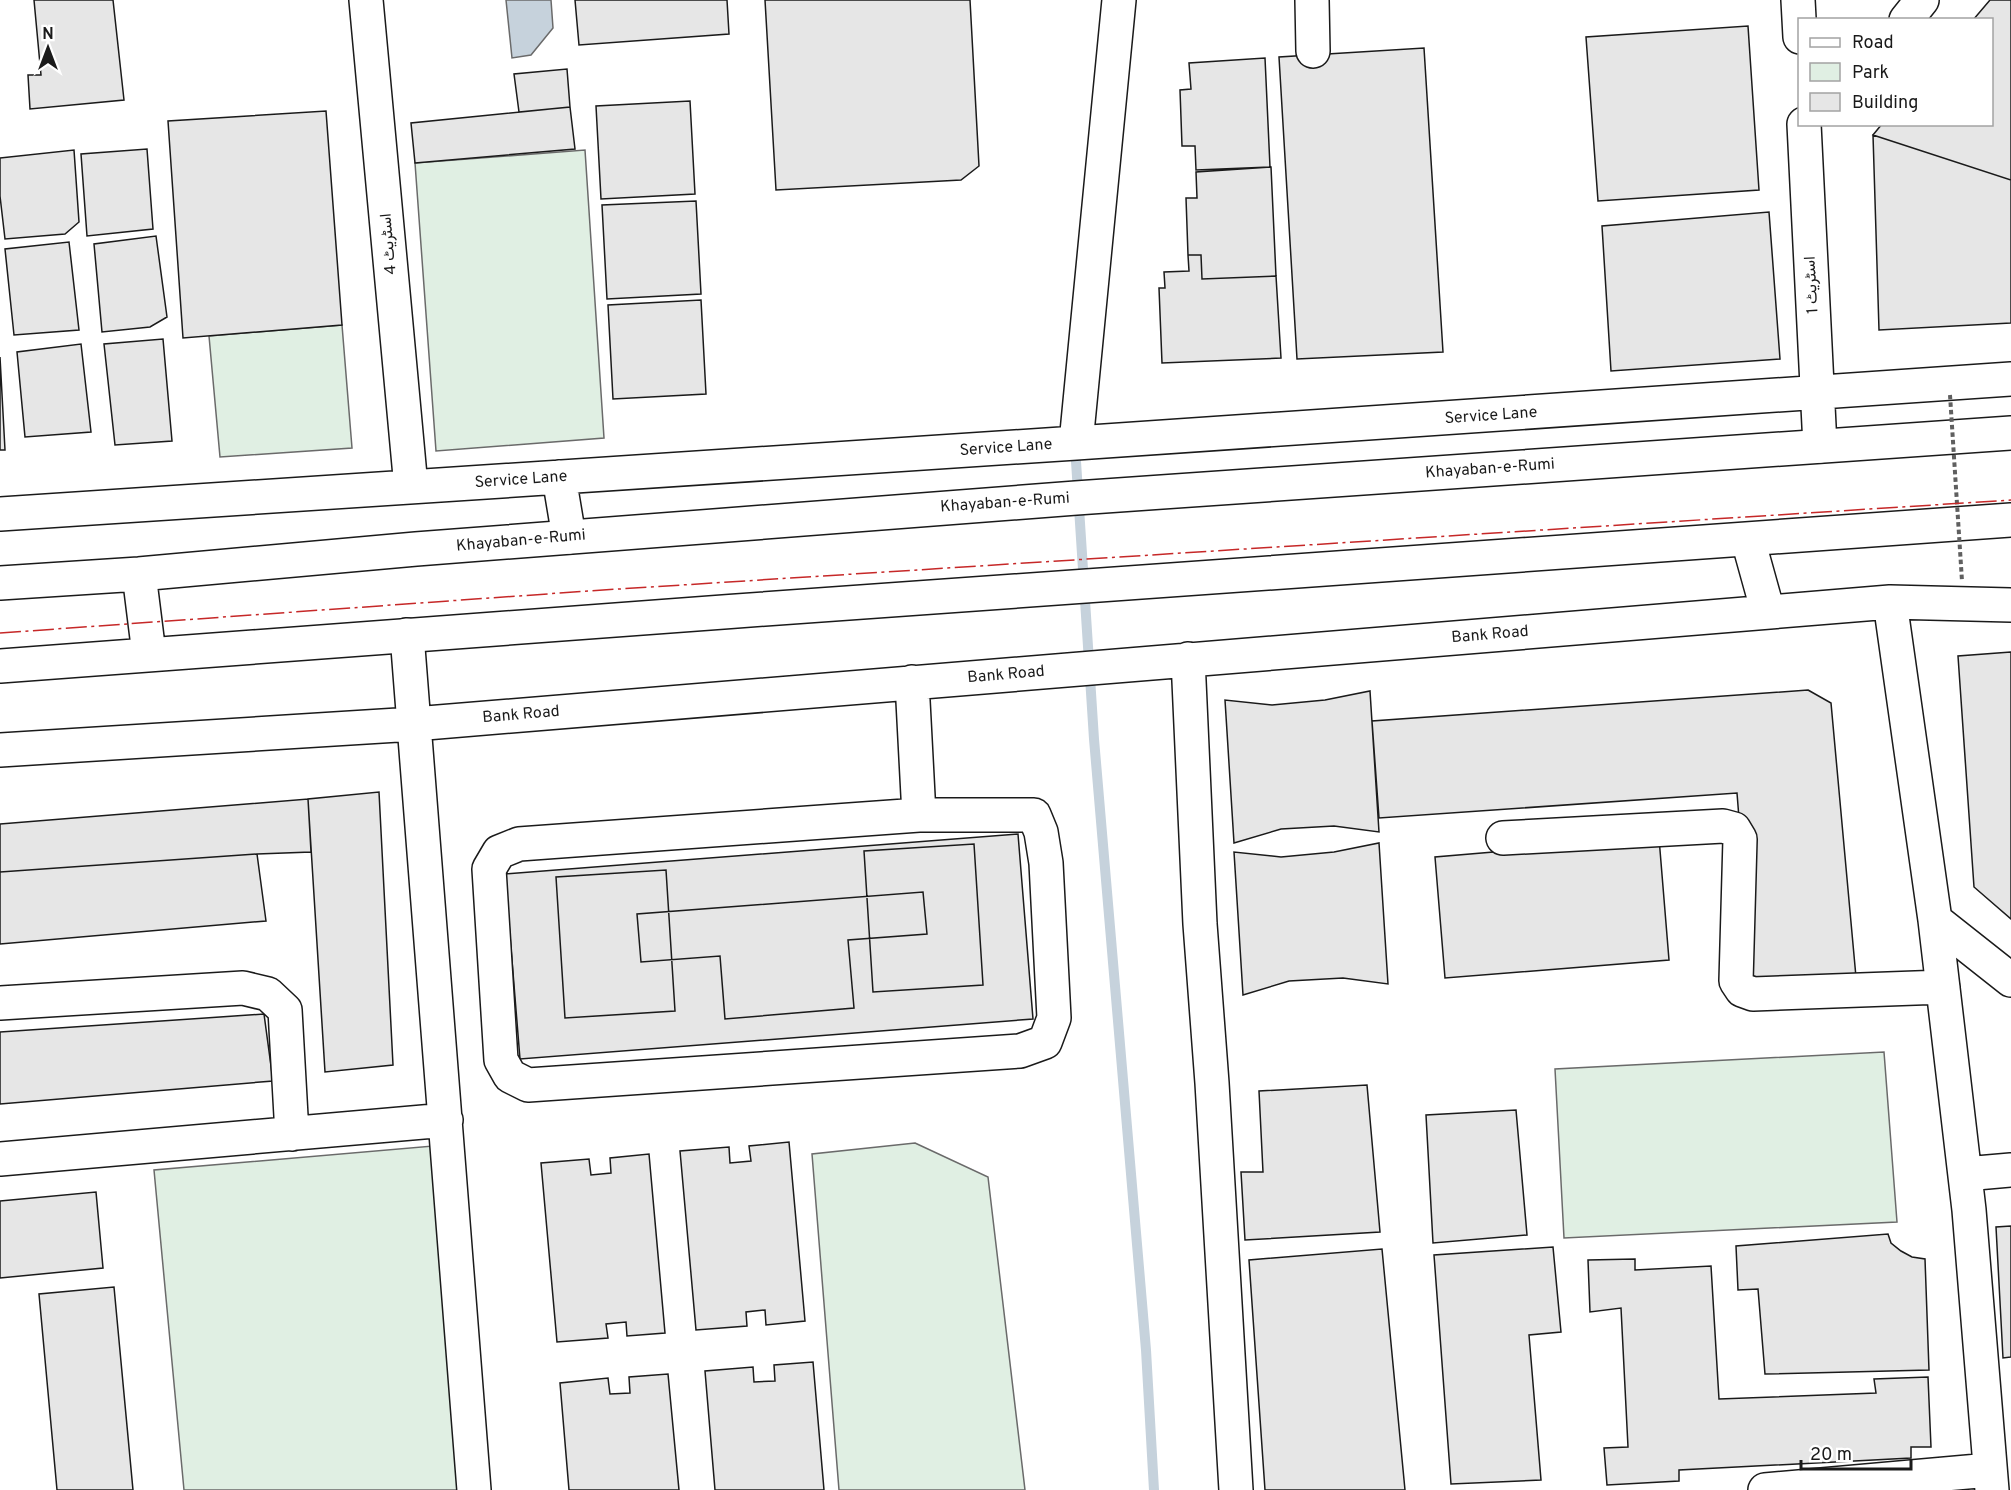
<svg xmlns="http://www.w3.org/2000/svg" width="2011" height="1490" viewBox="0 0 2011 1490" font-family="Overpass,Vazirmatn,sans-serif">
	<style>
		.green { fill: #e0efe3; stroke: #6a6a6a; stroke-width: 1.5 }
		.water { fill: #c6d2dc; stroke: #6a6a6a; stroke-width: 1.5 }
		.lines { fill: none; stroke-linecap: round; stroke-linejoin: round }
		.stream { stroke: #c6d2dc; stroke-width: 10 }
		.building { fill: #e6e6e6; stroke: #1a1a1a; stroke-width: 1.5 }
		.minor-casing { stroke: #1a1a1a; stroke-width: 36 }
		.major-casing { stroke: #1a1a1a; stroke-width: 36 }
		.minor { stroke: #fff; stroke-width: 33 }
		.major { stroke: #fff; stroke-width: 33 }
		.path-bridge { stroke: #5f5f5f; stroke-width: 4; stroke-dasharray: 4.5 3; stroke-linecap: butt }
		.power { stroke: #c62828; stroke-width: 1.5; stroke-dasharray: 21 4.5 3 4.5; stroke-linecap: butt }
		.labels { text-anchor: middle; dominant-baseline: central; stroke-width: 4.5; stroke-linejoin: round; paint-order: stroke }
		.street-label { font-size: 16px; fill: #1a1a1a; stroke: #fff }
	</style>
	<rect width="100%" height="100%" fill="#fff"/>
	<!-- green -->
	<path class="green" d="M585 150 604 438 436 451 415 163Z
		M342 325 352 448 220 457 209 336Z
		M1884 1052 1897 1222 1564 1238 1555 1069Z
		M915 1143 988 1177 1025 1490H839L812 1154Z
		M433 1146 461 1490H184L154 1170Z"/>
	<!-- water -->
	<path class="water" d="M506 0H551L553 28 531 55 512 58Z"/>
	<g class="lines">
		<!-- stream -->
		<path class="stream" d="M1075 446 1094 739 1146 1350 1154 1490"/>
	</g>
	<!-- building -->
	<path class="building" d="M34 0H113L124 100 30 109 28 75H41Z
		M575 0H727L729 34 579 45Z
		M765 0H970L979 166 961 180 776 190Z
		M1990 0H2011V180L1873 135 1882 124H1992V20H1973Z
		M1748 26 1759 190 1598 201 1586 37Z
		M1424 48 1443 352 1297 359 1279 57Z
		M1265 58 1270 167 1196 170 1195 146H1182L1180 90 1191 89 1189 63Z
		M567 69 570 107 519 112 514 74Z
		M690 101 695 194 601 199 596 106Z
		M570 107 575 149 415 163 411 123Z
		M326 111 342 325 183 338 168 121Z
		M1873 135 2011 180V323L1879 330Z
		M147 149 153 229 87 236 81 154Z
		M74 150 79 222 65 234 5 239 0 196V158Z
		M1271 167 1276 276 1202 279 1201 255H1188L1186 198H1197L1196 172Z
		M696 201 701 294 607 299 602 205Z
		M1769 212 1780 359 1611 371 1602 226Z
		M156 236 167 317 150 327 102 332 94 244Z
		M69 242 79 330 14 335 5 249Z
		M1188 255H1201L1202 279 1276 276 1281 358 1162 363 1159 288H1165L1164 272 1189 271Z
		M701 300 706 394 613 399 608 305Z
		M163 339 172 441 115 445 104 344Z
		M81 344 91 432 25 437 17 352Z
		M0 357 5 450H0Z
		M2011 652V919L1974 887 1958 656Z
		M1808 690 1831 703 1857 988 1753 995 1737 793 1379 818 1372 721Z
		M1370 691 1379 832 1334 826 1281 829 1234 843 1225 700 1272 705 1325 700Z
		M379 792 393 1065 325 1072 308 799Z
		M308 799 311 852 257 854 0 872V824Z
		M1018 834 1033 1019 520 1059 505 874Z
		M1659 838 1669 960 1445 978 1435 857Z
		M1379 843 1388 984 1343 978 1289 981 1243 995 1234 852 1281 857 1334 852Z
		M974 844 983 985 873 992 864 851Z
		M257 854 266 921 0 944V872Z
		M666 870 675 1011 565 1018 556 877Z
		M923 892 927 934 848 940 854 1008 725 1019 720 956 641 962 637 914Z
		M264 1014 273 1081 0 1104V1032Z
		M1367 1085 1380 1232 1245 1240 1241 1172H1263L1259 1091Z
		M1516 1110 1527 1235 1433 1243 1426 1115Z
		M789 1142 805 1321 766 1325 765 1310 746 1312 747 1326 696 1330 680 1151 729 1147 730 1163 751 1161 749 1146Z
		M649 1154 665 1333 627 1336 626 1322 606 1324 608 1338 557 1342 541 1163 589 1159 591 1175 611 1173 610 1158Z
		M96 1192 103 1268 0 1278V1201Z
		M2011 1226V1357L2003 1358 1996 1227Z
		M1888 1234 1891 1243 1901 1251 1912 1257 1925 1259 1929 1370 1765 1374 1758 1289 1738 1290 1736 1246Z
		M1553 1247 1561 1332 1529 1335 1541 1480 1451 1484 1434 1255Z
		M1382 1249 1405 1490H1265L1249 1260Z
		M1635 1259V1270L1711 1266 1719 1399 1876 1393 1874 1379 1928 1377 1931 1447H1911V1458L1679 1470V1481L1607 1485 1604 1448 1628 1447 1621 1308 1590 1312 1588 1260Z
		M114 1287 133 1490H57L39 1294Z
		M813 1362 824 1490H715L705 1371 753 1367 754 1382 775 1381 774 1365Z
		M668 1374 679 1490H569L560 1383 608 1378 610 1394 630 1393 629 1377Z"/>
	<g class="lines">
		<!-- minor casing -->
		<g class="minor-casing">
			<path id="minor" d="M366 0 411 487
				M1312 0 1313 51
				M1798 0 1800 37
				M1906 20 1922 0
				M1804 124 1820 446
				M1076 443 1119 0
				M559 477 569 537
				M0 514 1076 443 2011 379
				M1748 540 1768 612
				M1890 602 1935 920 1969 1210 1992 1490
				M407 635 474 1490
				M1188 659 1200 924 1212 1083 1236 1490
				M912 682 919 815H1034L1041 832 1046 863 1054 1018 1045 1042 1020 1051 528 1085 510 1076 501 1060 489 869 499 852 519 844 919 815
				M0 750 414 724 1890 602 2011 605
				M1503 838 1723 826 1734 829 1740 839 1736 981 1742 990 1753 994 1943 987
				M1935 920 2011 980
				M0 1003 243 988 268 994 285 1010 292 1134
				M0 1159 446 1120
				M1965 1174 2011 1170
				M1765 1490 1990 1470"/>
		</g>
		<!-- major casing -->
		<g class="major-casing">
			<path id="major" d="M139 574 149 654
				M0 583 139 574 416 549 1076 498 2011 433
				M0 666C670 613 1341 570 2011 520"/>
		</g>
		<!-- minor -->
		<use href="#minor" class="minor"/>
		<!-- major -->
		<use href="#major" class="major"/>
		<!-- path-bridge -->
		<path class="path-bridge" d="M1950 395 1962 581"/>
		<!-- power -->
		<path class="power" d="M0 633 588 591 2011 500"/>
	</g>
	<g class="labels">
		<!-- street labels -->
		<g class="street-label">
			<text transform="translate(389 244) rotate(-95)">اسٹریٹ 4</text>
			<text transform="translate(1812 285) rotate(-93)">اسٹریٹ 1</text>
			<text transform="translate(1491 416) rotate(-4)">Service Lane</text>
			<text transform="translate(1006 448) rotate(-4)">Service Lane</text>
			<text transform="translate(1490 469) rotate(-4)">Khayaban-e-Rumi</text>
			<text transform="translate(521 480) rotate(-4)">Service Lane</text>
			<text transform="translate(1005 503) rotate(-4)">Khayaban-e-Rumi</text>
			<text transform="translate(521 541) rotate(-5)">Khayaban-e-Rumi</text>
			<text transform="translate(1490 635) rotate(-5)">Bank Road</text>
			<text transform="translate(1006 675) rotate(-5)">Bank Road</text>
			<text transform="translate(521 715) rotate(-5)">Bank Road</text>
		</g>
	</g>
	<!-- legend -->
	<rect x="1798" y="18" width="195" height="108" fill="#ffffff" stroke="#a3a3a3" stroke-width="1.5"/>
	<rect x="1810" y="38" width="30" height="9" fill="#ffffff" stroke="#a3a3a3" stroke-width="1.5"/>
	<text x="1852" y="48" font-size="18" fill="#1a1a1a">Road</text>
	<rect x="1810" y="63" width="30" height="18" fill="#e0efe3" stroke="#a3a3a3" stroke-width="1.5"/>
	<text x="1852" y="78" font-size="18" fill="#1a1a1a">Park</text>
	<rect x="1810" y="93" width="30" height="18" fill="#e6e6e6" stroke="#a3a3a3" stroke-width="1.5"/>
	<text x="1852" y="108" font-size="18" fill="#1a1a1a">Building</text>
	<!-- north arrow -->
	<g transform="translate(48 48)" stroke="#ffffff" stroke-width="4.5" paint-order="stroke">
	<path d="M0-4.5L10 22L0 15L-10 22Z" fill="#1a1a1a"/>
	<text y="-9" font-size="16" font-weight="bold" text-anchor="middle" fill="#1a1a1a">N</text>
	</g>
	<!-- scale -->
	<path d="M1801 1460v9h110v-9" fill="none" stroke="#1a1a1a" stroke-width="3"/>
	<text x="1810" y="1460" font-size="18" fill="#1a1a1a" stroke="#ffffff" stroke-width="4.5" paint-order="stroke">20 m</text>
</svg>
